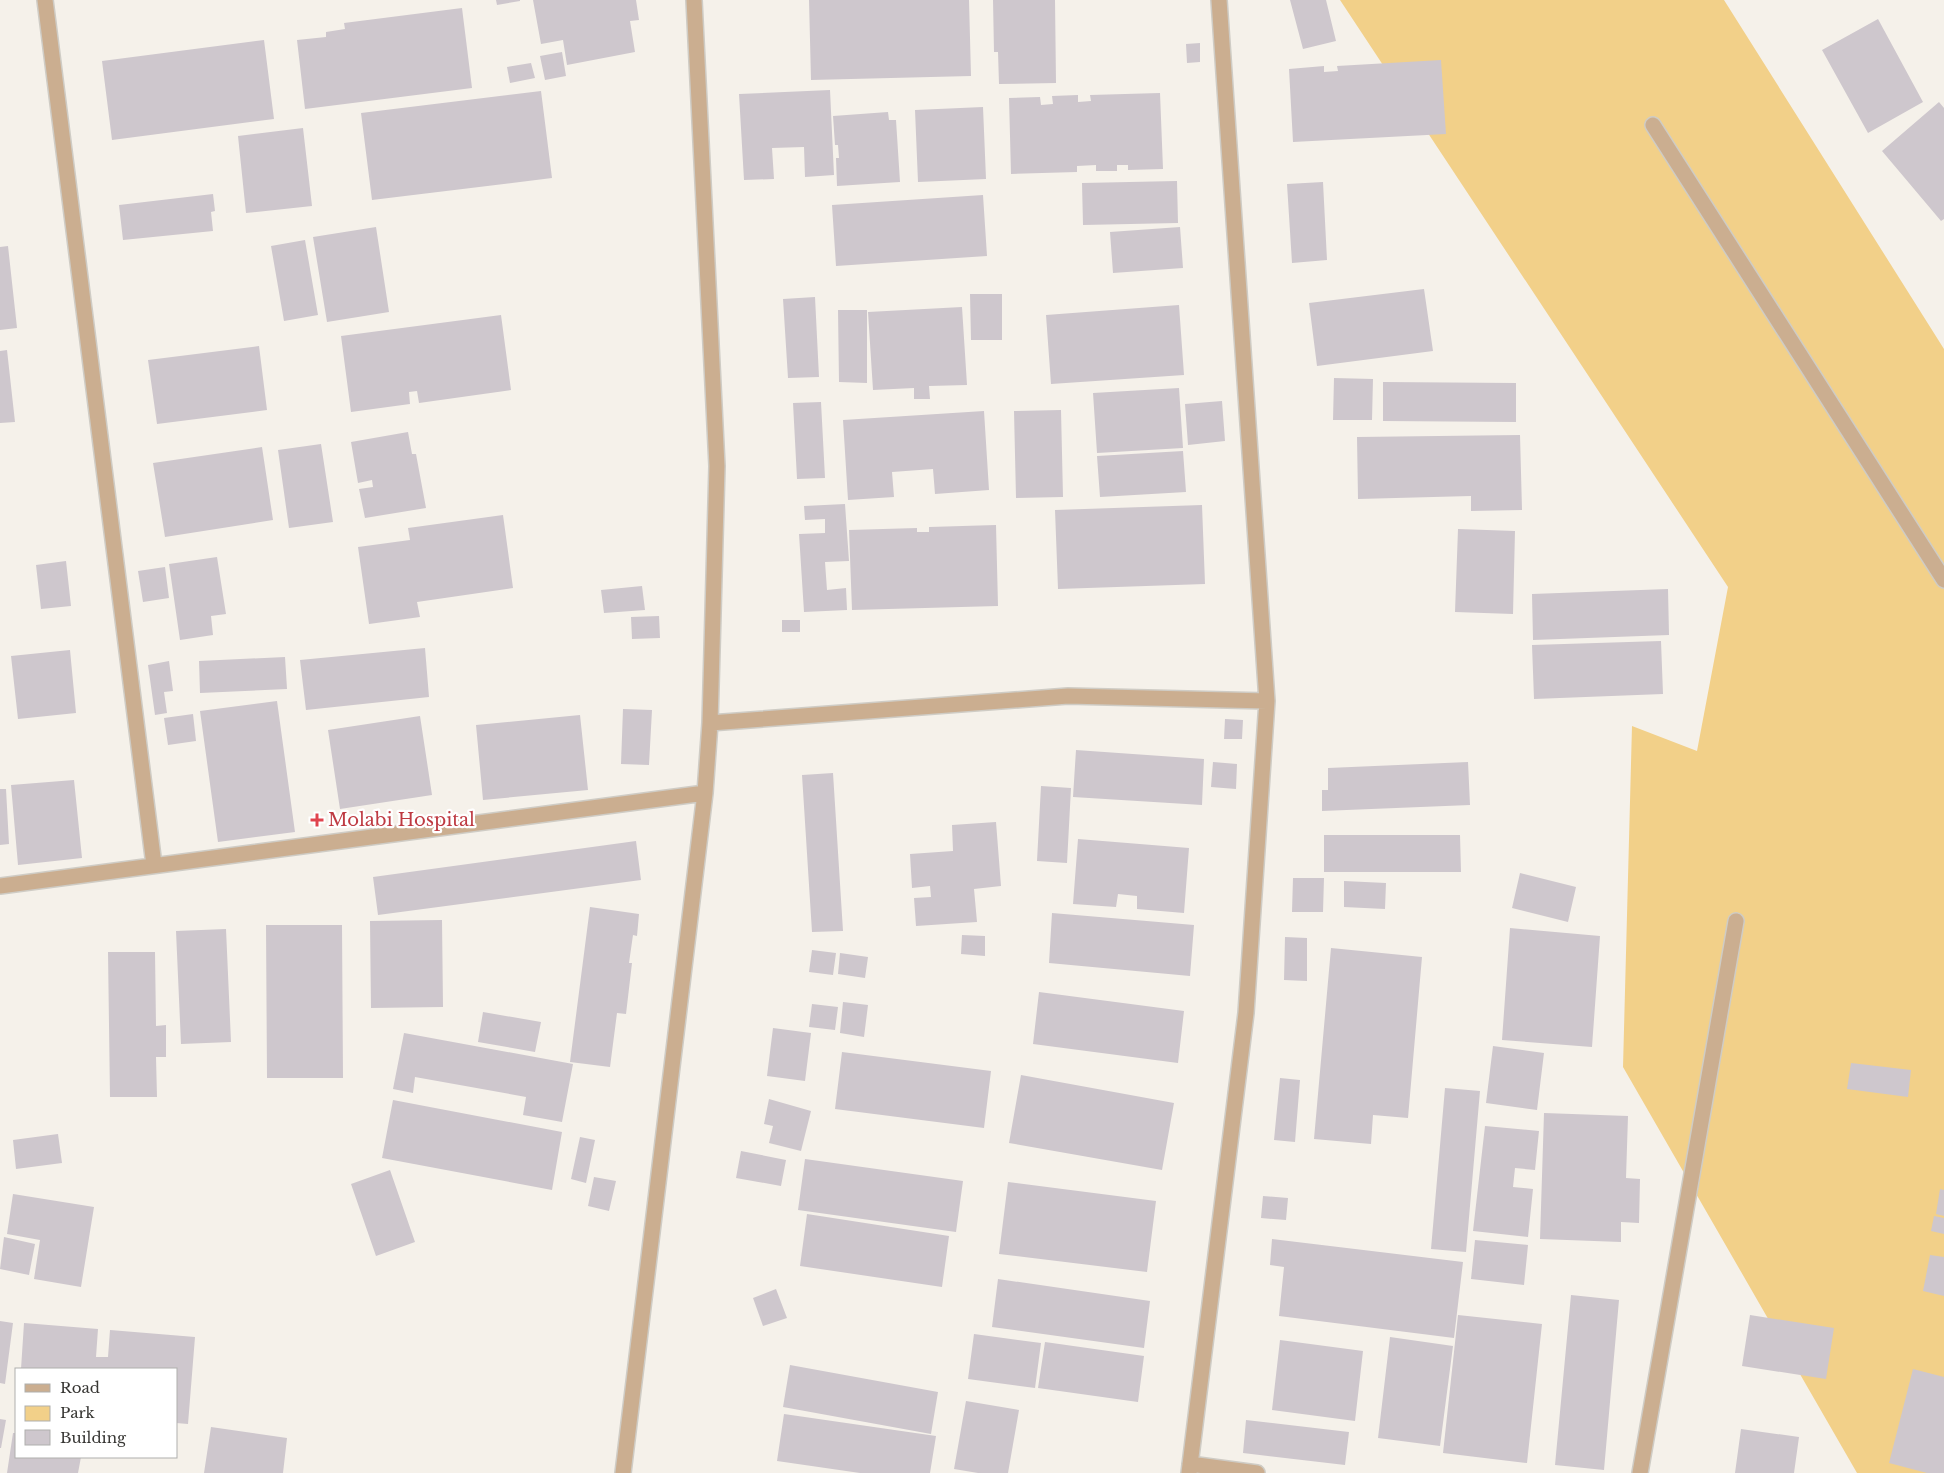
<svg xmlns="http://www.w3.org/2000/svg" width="1944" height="1473" viewBox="0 0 1944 1473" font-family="'Libre Baskerville',serif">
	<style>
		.green { fill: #f2d089 }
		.building { fill: #cec7cd }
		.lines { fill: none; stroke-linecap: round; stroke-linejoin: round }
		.minor-casing { stroke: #cfccc5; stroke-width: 18 }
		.minor { stroke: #cbae90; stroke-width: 15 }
		.health-dot { fill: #e0444e; stroke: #fff; stroke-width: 2 }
		.labels { text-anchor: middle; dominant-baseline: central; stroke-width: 4.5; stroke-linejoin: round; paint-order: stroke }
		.health-label { font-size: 18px; fill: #be3a42; stroke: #fff; text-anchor: start }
	</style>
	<rect width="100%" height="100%" fill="#f5f1ea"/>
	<!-- green -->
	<path class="green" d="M1340 0H1724L1944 349V1473H1857L1623 1067 1632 726 1697 751 1728 587Z"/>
	<!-- building -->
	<path class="building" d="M496 0H520V1L497 5Z
		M533 0H636L639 20 630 21 635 52 567 65 563 40 541 44Z
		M809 0H969L971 76 811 80Z
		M993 0H1055L1056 83 999 84 998 52H994Z
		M1290 0H1326L1336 41 1303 49Z
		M462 8 472 88 305 109 297 40 326 37V32L345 29 344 23Z
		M1878 19 1923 102 1868 133 1822 50Z
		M264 40 274 119 112 140 102 61Z
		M1200 43V62L1187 63 1186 44Z
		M562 52 566 76 545 80 540 56Z
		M1441 60 1446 134 1293 142 1289 69 1324 66V72L1338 71 1337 66Z
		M531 63 535 78 510 83 507 67Z
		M830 90 834 175 805 177 804 147 772 148 774 179 744 180 739 94Z
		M541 91 552 178 372 200 361 113Z
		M1160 93 1163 169 1128 170V165H1117V171H1096V165L1077 166V172L1011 174 1009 98 1040 97 1041 105 1053 104 1052 96 1078 95V102L1091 101 1090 95Z
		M1939 102 1944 108V219L1941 221 1882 151Z
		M983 107 986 179 918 182 915 110Z
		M888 112 889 120H896L900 182 837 186 836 158H839L838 145H835L833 116Z
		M303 128 312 206 246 213 238 136Z
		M1177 181 1178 223 1083 225 1082 183Z
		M1323 182 1327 260 1292 263 1287 184Z
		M213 194 215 211 211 212 213 231 123 240 119 205Z
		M983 195 987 256 836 266 832 205Z
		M376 227 389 312 327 322 313 237Z
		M1180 227 1183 268 1113 273 1110 232Z
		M305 240 318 315 284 321 271 246Z
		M8 246 17 328 0 330V247Z
		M1424 289 1433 351 1317 366 1309 303Z
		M970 294H1002V340H971Z
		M815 297 819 377 788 378 783 299Z
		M1179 305 1184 375 1051 384 1046 315Z
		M962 307 967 385 929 386 930 399H914V388L873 390 868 312Z
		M838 310H867V383L839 382Z
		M501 315 511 390 419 403 417 391 409 392 410 404 351 412 341 336Z
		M259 346 267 410 157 424 148 360Z
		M7 350 15 422 0 423V351Z
		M1334 378 1373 379 1372 420H1333Z
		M1383 382 1516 383V422L1383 421Z
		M1179 388 1183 448 1097 453 1093 393Z
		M1222 401 1225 441 1188 445 1185 404Z
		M821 402 825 478 797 479 793 403Z
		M1061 410 1063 497 1016 498 1014 411Z
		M984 411 989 490 935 494 933 469 892 472 894 497 848 500 843 420Z
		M408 432 412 454H416L426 508 365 518 359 489 373 487 372 480 358 483 351 442Z
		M1520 435 1522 510 1471 511V496L1358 499 1357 437Z
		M321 444 333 522 289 528 278 450Z
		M262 447 273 520 165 537 153 463Z
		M1183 451 1186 492 1100 497 1097 456Z
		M845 504 849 561 825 562 827 590 846 588 847 610 804 612 799 534 825 533V519L805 520 804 506Z
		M1202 505 1205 584 1058 589 1055 510Z
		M503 515 513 588 417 602 420 617 369 624 358 547 410 540 408 528Z
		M996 525 998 606 852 610 849 530 917 528V532H929V527Z
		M1458 529 1515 531 1513 614 1455 612Z
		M217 557 226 614 211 616 213 635 180 640 169 564Z
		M66 561 71 606 41 609 36 565Z
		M165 567 169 598 143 602 138 571Z
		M642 586 645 610 604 613 601 590Z
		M1668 589 1669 635 1533 640 1532 594Z
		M659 616 660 638 632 639 631 617Z
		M782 620H800V632H782Z
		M1661 641 1663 694 1534 699 1532 645Z
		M425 648 429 697 306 710 300 660Z
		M70 650 76 713 18 719 11 656Z
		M285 657 287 689 200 693 199 661Z
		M169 661 173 691 164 692 167 713 155 715 148 665Z
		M277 701 295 832 218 842 200 711Z
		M623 709 652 710 649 765 621 764Z
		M193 714 196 741 168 745 164 718Z
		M580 715 588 790 483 800 476 725Z
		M420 716 432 795 340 809 328 730Z
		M1225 719 1243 720 1242 739H1224Z
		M1076 750 1204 759 1202 805 1073 797Z
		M1213 762 1237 764 1236 789 1211 787Z
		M1468 762 1470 805 1322 811V790H1328V768Z
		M833 773 843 931 812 932 802 775Z
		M74 780 82 858 18 865 11 785Z
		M1041 786 1071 788 1067 863 1037 861Z
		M0 789H6L9 844 0 845Z
		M996 822 1001 886 974 889 977 922 916 926 914 898 931 897 930 886 912 888 910 854 953 851 952 825Z
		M1324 835H1460L1461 872H1324Z
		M1078 839 1189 848 1184 913 1137 909V896L1118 894 1116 907 1073 904Z
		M636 841 641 880 378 915 373 877Z
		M1520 873 1576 887 1568 922 1512 908Z
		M1293 878H1324L1323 912H1292Z
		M1344 881 1386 883 1385 909 1344 907Z
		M590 907 639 914 637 936 633 935 629 963H632L626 1014 617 1013 610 1067 570 1062Z
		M1052 913 1194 925 1190 976 1049 963Z
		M442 920 443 1007 371 1008 370 921Z
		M266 925H342L343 1078H267Z
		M1510 928 1600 936 1592 1047 1502 1040Z
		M226 929 231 1042 181 1044 176 931Z
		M962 935 985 936V956L961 954Z
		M1285 937 1307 938V981L1284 980Z
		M1331 948 1422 957 1408 1118 1373 1115 1371 1144 1314 1139Z
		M812 950 836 953 833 975 809 972Z
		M108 952H155L156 1026 166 1025V1057H156L157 1097H110Z
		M840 953 868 957 865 978 838 974Z
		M1039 992 1184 1011 1178 1063 1033 1044Z
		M843 1002 868 1005 864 1037 840 1033Z
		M812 1004 838 1007 835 1030 809 1027Z
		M483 1012 541 1022 535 1052 478 1042Z
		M773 1028 811 1033 805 1081 767 1076Z
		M404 1033 573 1064 562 1122 523 1115 526 1097 415 1077 413 1093 393 1089Z
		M1493 1046 1544 1053 1537 1110 1486 1103Z
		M842 1052 991 1071 984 1128 835 1109Z
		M1851 1063 1911 1070 1908 1097 1847 1089Z
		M1021 1075 1174 1103 1162 1170 1009 1143Z
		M1280 1078 1300 1080 1295 1142 1274 1140Z
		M1445 1088 1480 1091 1466 1252 1431 1249Z
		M769 1099 811 1111 801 1151 769 1143 773 1126 764 1124Z
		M393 1100 562 1132 552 1190 382 1158Z
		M1544 1113 1628 1116 1626 1178 1640 1179 1639 1223 1621 1222V1242L1540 1239Z
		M1485 1126 1539 1131 1535 1170 1515 1168 1513 1187 1533 1189 1528 1237 1473 1231Z
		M58 1134 62 1163 16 1169 13 1140Z
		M580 1137 595 1140 586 1183 571 1179Z
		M741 1151 786 1160 781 1186 736 1178Z
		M805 1159 963 1181 956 1232 798 1210Z
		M390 1170 415 1242 376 1256 351 1184Z
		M594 1177 616 1181 609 1211 588 1206Z
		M1008 1182 1156 1201 1147 1272 999 1254Z
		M1940 1189 1944 1190V1216L1936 1214Z
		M13 1194 94 1207 81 1287 34 1279 40 1240 7 1234Z
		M1263 1196 1288 1198 1286 1220 1261 1218Z
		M807 1214 949 1236 942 1287 800 1266Z
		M1934 1216 1944 1218V1234L1931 1231Z
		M4 1237 35 1244 29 1275 0 1269Z
		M1272 1239 1463 1262 1454 1338 1279 1316 1284 1267 1270 1265Z
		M1475 1240 1528 1245 1524 1285 1471 1279Z
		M1930 1255 1944 1257V1296L1923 1291Z
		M998 1279 1150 1301 1144 1348 992 1327Z
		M776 1289 787 1318 763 1326 753 1298Z
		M1571 1295 1619 1300 1604 1470 1555 1465Z
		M1458 1315 1542 1324 1527 1463 1443 1453Z
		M1750 1315 1834 1328 1826 1379 1742 1366Z
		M0 1321 13 1323 5 1384 0 1383Z
		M24 1323 98 1329 96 1357H108L110 1330 195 1337 188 1424 176 1423V1369H21Z
		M974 1334 1041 1343 1035 1388 968 1379Z
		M1390 1337 1453 1346 1440 1446 1378 1438Z
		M1280 1340 1363 1351 1355 1421 1272 1410Z
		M1045 1342 1144 1356 1138 1402 1038 1388Z
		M790 1365 938 1392 931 1434 783 1407Z
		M1913 1369 1944 1377V1473H1927L1889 1463Z
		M966 1401 1019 1410 1008 1473H978L954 1469Z
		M784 1414 936 1436 930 1473H860L777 1461Z
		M0 1419 6 1420 1 1448H0Z
		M1246 1420 1349 1432 1345 1465 1243 1453Z
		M211 1427 287 1438 283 1473H204Z
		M1741 1429 1799 1437 1794 1473H1735Z
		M13 1433H16V1457H81L78 1473H7Z"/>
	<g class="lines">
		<!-- minor casing -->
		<g class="minor-casing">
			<path id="minor" d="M45 0 154 865
				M1653 125 1944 580
				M710 723 1068 696 1267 701
				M0 886 705 793
				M1190 1464 1257 1473
				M623 1473 705 793 710 723 717 466 694 0
				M1189 1473 1246 1013 1267 701 1219 0
				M1640 1473 1736 921"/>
		</g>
		<!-- minor -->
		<use href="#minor" class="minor"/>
	</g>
	<!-- markers -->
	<path class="health-dot" d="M314.5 812.5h5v5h5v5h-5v5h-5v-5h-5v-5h5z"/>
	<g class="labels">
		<!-- health labels -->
		<g class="health-label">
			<text x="328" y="820">Molabi Hospital</text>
		</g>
	</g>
	<!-- legend -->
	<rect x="15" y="1368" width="162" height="90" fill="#ffffff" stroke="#afafad"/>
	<rect x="25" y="1384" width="25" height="8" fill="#cbae90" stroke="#afafad"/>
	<text x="60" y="1393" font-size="15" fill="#373633">Road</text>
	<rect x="25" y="1406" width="25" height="15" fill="#f2d089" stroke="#afafad"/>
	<text x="60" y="1418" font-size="15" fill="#373633">Park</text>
	<rect x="25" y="1430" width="25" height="15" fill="#cec7cd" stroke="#afafad"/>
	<text x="60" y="1443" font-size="15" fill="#373633">Building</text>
</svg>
